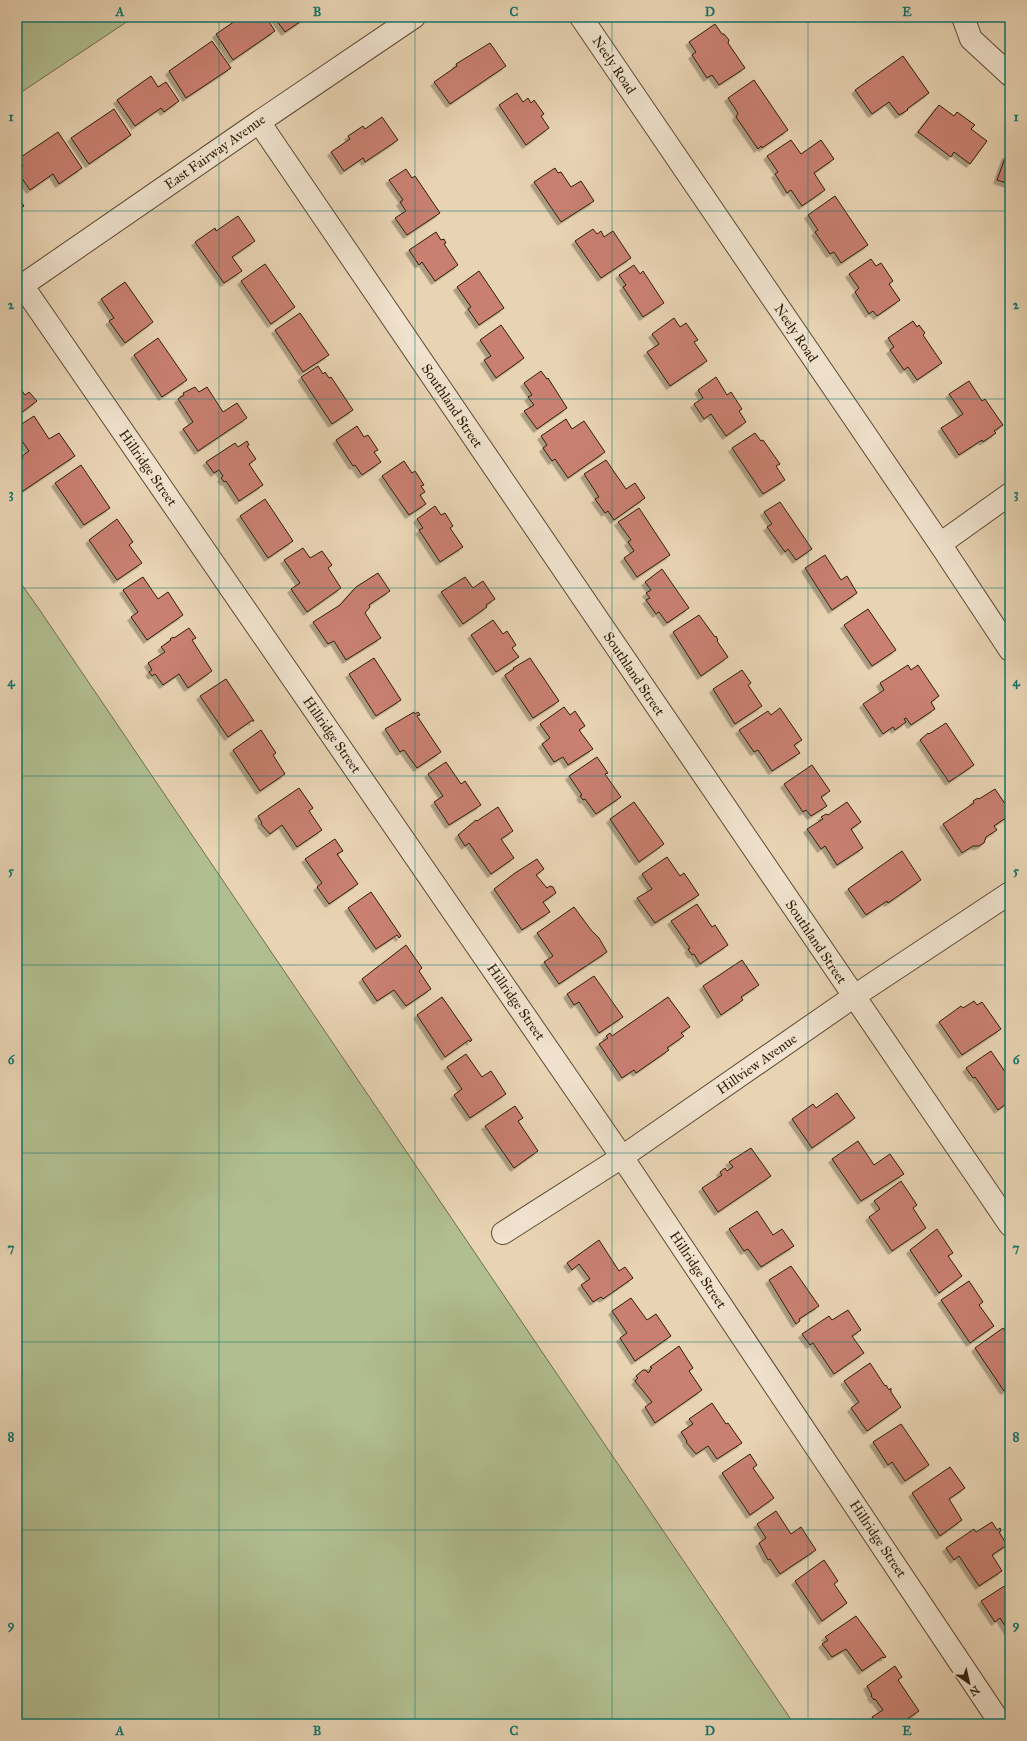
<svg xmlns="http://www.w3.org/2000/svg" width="1027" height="1741" viewBox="0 0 1027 1741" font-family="'IM FELL Great Primer',serif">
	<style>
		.green { fill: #b1be90; stroke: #706e4c }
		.building { fill: #c98071; stroke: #2f1e08; filter: url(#shadow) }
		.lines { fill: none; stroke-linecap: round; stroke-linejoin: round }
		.minor-casing { stroke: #5d4b33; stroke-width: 24 }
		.tertiary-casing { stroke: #5d4b33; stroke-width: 24 }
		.minor { stroke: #f0e2ce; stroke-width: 22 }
		.tertiary { stroke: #f0e2ce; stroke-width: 22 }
		.grid { fill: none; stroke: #0f766e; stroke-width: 1; stroke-opacity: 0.55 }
		.labels { text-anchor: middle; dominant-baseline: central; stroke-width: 4; stroke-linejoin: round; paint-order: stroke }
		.street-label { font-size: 14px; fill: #2f1e08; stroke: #f0e2ce }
		.neatline { fill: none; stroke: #0f766e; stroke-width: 1.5 }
		.grid-label { font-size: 13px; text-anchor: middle; font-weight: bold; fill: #0f766e }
	</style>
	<defs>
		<filter id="shadow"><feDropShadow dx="-3.5" dy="3.5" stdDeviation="0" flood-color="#0004"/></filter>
	</defs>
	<rect width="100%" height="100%" fill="#e8d3b3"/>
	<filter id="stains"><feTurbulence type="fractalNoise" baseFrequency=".005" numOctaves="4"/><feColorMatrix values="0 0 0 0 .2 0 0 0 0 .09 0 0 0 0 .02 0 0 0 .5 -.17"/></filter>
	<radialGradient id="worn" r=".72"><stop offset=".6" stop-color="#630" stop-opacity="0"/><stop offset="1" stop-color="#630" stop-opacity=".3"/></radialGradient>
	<!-- green -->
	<path class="green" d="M17 17H134L17 95Z
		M17 578 39 609 794 1724H17Z"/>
	<!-- building -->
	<path class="building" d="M241 17H266L275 31 233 60 216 34Z
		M274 17H307L285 32Z
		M715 24 722 34H724L729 40 728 43 745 68 719 85 712 75 707 78 692 55 696 52 689 42Z
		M212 41 231 68 186 98 169 71Z
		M490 43 506 66 450 104 434 82 457 66 456 64Z
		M903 56 929 93 907 109 908 110 899 115 889 102 872 114 855 90Z
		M151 76 158 87 166 82 179 101 164 112 161 108 135 126 117 100Z
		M754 80 788 130 762 148 761 146 758 149 736 117 738 113 728 98Z
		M517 93 523 102 528 98 531 103 534 100 544 114 541 116 549 128 526 145 499 105Z
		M939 105 954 116 957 112 975 125 971 129 987 141 970 164 954 152 951 157 918 132Z
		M114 109 131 135 89 164 71 138Z
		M382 117 398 140 365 162 363 158 344 171 331 152 350 139 348 136 363 126 365 129Z
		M58 132 82 168 59 184 53 174 30 190 17 171 23 166 18 159Z
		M791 140 801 154 821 140 834 159 814 173 825 190 802 206 791 190 787 193 775 174 778 172 767 156Z
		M1006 155 1010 156V190L1008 189 1009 184 997 180Z
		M555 168 558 173 561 172 571 187 581 181 594 201 561 222 534 182Z
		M406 169 412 178 415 176 440 213 407 235 395 218 406 211 400 202 403 200 389 180Z
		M17 196 24 206 17 211Z
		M835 196 868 245 841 263 834 252 830 254 815 232 818 230 808 215Z
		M238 216 255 241 232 257 242 271 224 283 195 242 215 228 216 231Z
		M593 229 597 234 601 231 604 237 613 231 631 258 601 278 575 241Z
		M436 232 441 240 444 239 446 243 444 244 458 265 435 281 422 262 419 265 409 250Z
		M871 259 876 266 881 263 893 281 889 284 900 300 877 316 873 311 869 314 855 292 859 288 849 274Z
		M265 264 295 307 271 324 241 281Z
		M634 265 640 274 643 271 664 303 643 317 623 287 626 285 619 275Z
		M479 271 504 308 479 325 468 309 471 307 457 287Z
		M125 282 153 322 125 343 109 321 114 318 101 299Z
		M300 313 329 355 303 372 275 330Z
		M674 318 680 327 686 323 698 340 694 342 707 361 670 386 647 352 659 344 652 334Z
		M913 321 917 327 919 325 925 333 923 335 942 363 917 380 908 367 904 370 890 350 894 347 888 338Z
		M501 325 524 358 496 378 484 360 491 356 480 340Z
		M158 338 187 380 162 397 134 355Z
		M318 366 323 374 325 372 329 378 331 377 353 410 332 424 301 377Z
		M541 371 547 379 548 378 567 408 537 429 524 411 534 405 528 397 532 395 524 383Z
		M716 377 727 395 731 392 742 409 739 411 746 422 726 436 711 414 704 419 694 404 703 398 698 390Z
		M969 381 982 401 985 399 1003 425 994 431 996 433 983 442 982 440 959 455 941 428 963 414 949 394Z
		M17 384 25 395 29 392 37 401 17 416Z
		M195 387 199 392 207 387 223 412 237 403 247 418 198 451 183 429 193 422 178 399 184 395 183 393Z
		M34 416 49 439 59 433 75 456 20 493 17 488V460L18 462 23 458 22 456 29 451 17 434V427Z
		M566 419 572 429 584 421 605 452 568 478 555 459 552 461 543 448 547 445 541 436Z
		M357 426 364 437 368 435 378 450 374 452 381 462 362 475 355 465 353 466 336 440Z
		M755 433 761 441 763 440 780 464 776 466 785 480 763 494 732 448Z
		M247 441 249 445 247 446 256 459 249 464 263 485 239 501 226 481 224 482 221 478 223 476 219 470 214 473 206 462 235 443 238 447Z
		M606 460 626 489 635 483 645 498 614 520 608 511 605 513 595 499 599 497 584 474Z
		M404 461 412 473 415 471 424 485 421 486 425 492 420 495 426 504 409 515 382 476Z
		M81 465 110 508 84 525 55 483Z
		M265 499 293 541 268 558 240 516Z
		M780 502 812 549 796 560 788 549 785 552 767 527 772 524 764 512Z
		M435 506 441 515 445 513 453 526 450 528 463 547 440 562 419 530 423 528 417 519Z
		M639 508 670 555 637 577 624 558 634 551 628 542 631 540 618 522Z
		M117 519 133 542 129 545 142 563 117 580 89 540Z
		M303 548 310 558 322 551 332 565 328 568 341 588 307 612 291 589 300 583 284 560Z
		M825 555 841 580 847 576 857 593 832 610 805 568Z
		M662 569 689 608 667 623 659 612 656 614 646 600 650 598 646 593 651 590 645 582Z
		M378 573 390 591 369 605 370 607 365 613 381 638 346 660 334 641 328 644 313 622 340 605 356 587Z
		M143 577 158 599 168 592 183 615 147 640 131 617 138 612 123 590Z
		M465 577 473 588 483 581 495 599 486 605 487 607 463 624 441 592Z
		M868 609 896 650 872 666 844 625Z
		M699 615 715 637 716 636 718 640 717 641 728 657 701 676 673 632Z
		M493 620 503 634 507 631 516 645 512 648 519 657 496 672 471 635Z
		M189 628 196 638 192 640 212 671 188 688 179 674 163 685 155 674 152 676 149 672 152 670 148 663 165 652 161 647 171 640 170 639 173 637 174 638Z
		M374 658 401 700 376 716 349 674Z
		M530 658 559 701 533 718 505 676V675L514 669 513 668Z
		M908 665 911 670 918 665 939 696 931 702 935 709 911 725 906 718 904 719 906 722 895 730 893 727 883 734 863 704 884 690 880 683Z
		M742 670 751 683 748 685 762 706 735 724 713 689Z
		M226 679 254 721H251L228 737 200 696Z
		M564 707 570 715 575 711 585 726 579 730 593 749 568 765 563 757 554 762 542 744 550 738 540 724Z
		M780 708 802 740 794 745 800 753 772 771 758 750 754 752 739 730 768 711 771 715Z
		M414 712 415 714 418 712 420 715 417 716 441 752 417 768 404 750 400 752 385 729Z
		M946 723 974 765 949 782 920 740 928 733 929 734Z
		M261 730 276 753 273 755 285 774 260 791 233 750Z
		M597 757 608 773 605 774 621 797 596 814 585 799 583 800 580 796 582 795 569 776Z
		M446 762 461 784 465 781 481 805 449 825 434 802 443 796 428 774Z
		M812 765 830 791 821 797 827 806 811 816 806 810 803 812 784 784Z
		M299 788 313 808 309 811 322 830 297 847 282 825 270 834 261 824 262 823 258 816Z
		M995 789 1010 811V815L994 826 997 830 986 837 984 843 979 846H973L962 853 943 824 974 803 973 801 978 798 979 799Z
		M634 802 664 844 639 862 610 819Z
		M847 802 861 822 851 829 863 848 837 865 825 846 821 849 807 829 823 819 821 817 826 814 828 815Z
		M498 807 513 831 501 839 514 858 491 874 469 843 465 846 458 835 476 820 477 821Z
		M335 839 343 851 337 854 358 884 329 904 317 887 322 883 305 859Z
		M902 851 921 880 888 903 887 901 866 915 848 889Z
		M667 857 680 876 684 873 699 895 655 923 637 898 652 889 642 874Z
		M537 859 544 869 536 875 547 888 550 886 553 887 556 893 543 902 550 912 522 930 494 889 515 873Z
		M371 892 401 936 399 938 397 935 376 949 348 908Z
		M697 904 712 927 715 925 728 945 700 964 694 954 692 955 688 949 690 948 671 921Z
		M574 907 591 930 599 938 607 952 559 984 544 962 553 956 537 933Z
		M406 945 422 968 419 971 431 989 406 1006 394 990 377 1001 362 979Z
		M742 960 759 985 741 997 743 1000 721 1015 703 986Z
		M594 976 623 1017 599 1033 579 1002 574 1005 567 994Z
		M442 997 472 1040 470 1042 469 1040 445 1057 417 1015Z
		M668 997 690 1027 681 1033 684 1036 667 1048 669 1050 636 1073 634 1070 622 1078 599 1044 608 1038 606 1036 610 1033 612 1036Z
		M974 1001 977 1005 982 1002 1001 1029 962 1055 939 1022 961 1006 963 1008Z
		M991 1051 1010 1079V1101L998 1110 975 1077 973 1078 966 1068Z
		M466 1054 482 1077 491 1071 506 1094 470 1118 454 1095 462 1089 447 1067Z
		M837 1093 855 1118 812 1148 792 1119 813 1104 816 1108Z
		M515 1106 523 1118 518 1121 538 1151 514 1168 485 1126Z
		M858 1141 874 1165 890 1154 904 1174 861 1201 832 1159Z
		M751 1148 771 1176 718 1212 702 1188 722 1175 720 1172 725 1168 727 1171 733 1167 729 1162Z
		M901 1181 917 1205 913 1208 926 1228 892 1251 869 1217 880 1209 874 1201Z
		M757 1211 773 1235 782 1229 794 1246 761 1267 748 1249 744 1251 729 1229Z
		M937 1229 953 1253 948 1256 962 1276 939 1293 910 1250Z
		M599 1240 619 1271 625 1267 633 1278 603 1299 601 1297 593 1302 581 1285 590 1279 579 1264 572 1270 567 1263Z
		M791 1266 819 1306 799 1319 800 1321 796 1324 769 1280Z
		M969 1281 983 1302 979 1305 994 1326 970 1343 941 1300Z
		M631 1298 647 1320 656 1314 671 1336 635 1361 620 1338 627 1333 612 1311Z
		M848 1310 861 1330 852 1336 864 1353 834 1374 813 1343 810 1345 802 1334 829 1316 832 1320Z
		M1003 1328 1010 1338V1387L1004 1391 975 1348Z
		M679 1346 693 1368 689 1371 702 1390 655 1423 645 1407 652 1402 635 1381 638 1378 636 1376 643 1370H646L648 1373 650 1371V1370L652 1368 650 1367Z
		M870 1363 885 1386 886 1385 889 1390 891 1388V1392L901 1407 867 1431 851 1408 859 1402 844 1381Z
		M712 1403 726 1424 728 1423 742 1443 717 1459 708 1446 696 1454 686 1442 687 1441 681 1432 693 1424 689 1419Z
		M901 1424 929 1465 905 1481 892 1462 888 1465 873 1442Z
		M750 1454 757 1465 753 1468 774 1498 750 1515 722 1473Z
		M950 1467 965 1488 949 1499 962 1520 940 1536 912 1493Z
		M776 1511 791 1534 801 1527 816 1550 780 1574 770 1559 768 1560 759 1543 766 1538 757 1524Z
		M992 1522 997 1530 1000 1528 1001 1531 999 1532 1007 1545 992 1555 1002 1571 979 1586 959 1556 954 1560 946 1548 974 1529 976 1532Z
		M824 1560 838 1581 834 1584 847 1603 822 1621 795 1581Z
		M1009 1583 1010 1584V1634L1000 1618 995 1622 981 1601Z
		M856 1616 886 1657 883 1658V1657L862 1671 846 1649 832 1657 822 1644 828 1640 825 1637Z
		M895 1666 902 1677 898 1680 919 1711 900 1724H877L872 1717 883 1710 875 1699 874 1700 871 1696 872 1695 867 1686Z"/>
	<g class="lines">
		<!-- minor casing -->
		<g class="minor-casing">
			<path id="minor" d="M963 17 971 39 1010 75
				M259 122 1010 1225
				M22 285 622 1157 1001 1724
				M17 289 259 122 414 17
				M940 544 1010 494
				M503 1233 622 1157 853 997 1010 893"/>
		</g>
		<!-- tertiary casing -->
		<g class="tertiary-casing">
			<path id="tertiary" d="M581 17 940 544 1010 650"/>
		</g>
		<!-- minor -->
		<use href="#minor" class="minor"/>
		<!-- tertiary -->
		<use href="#tertiary" class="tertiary"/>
	</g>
	<!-- grid -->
	<path class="grid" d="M219 17V1724M415 17V1724M612 17V1724M808 17V1724M17 211H1010M17 399H1010M17 588H1010M17 776H1010M17 965H1010M17 1153H1010M17 1342H1010M17 1530H1010"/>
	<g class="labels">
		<!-- street labels -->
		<g class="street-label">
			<text transform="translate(614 65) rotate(56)">Neely Road</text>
			<text transform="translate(215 152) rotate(-35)">East Fairway Avenue</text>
			<text transform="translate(796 333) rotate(56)">Neely Road</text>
			<text transform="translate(452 406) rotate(56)">Southland Street</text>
			<text transform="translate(148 468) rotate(55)">Hillridge Street</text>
			<text transform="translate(634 674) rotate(56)">Southland Street</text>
			<text transform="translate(332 735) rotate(55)">Hillridge Street</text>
			<text transform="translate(816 942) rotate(56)">Southland Street</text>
			<text transform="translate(516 1002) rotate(55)">Hillridge Street</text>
			<text transform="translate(757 1064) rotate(-35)">Hillview Avenue</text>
			<text transform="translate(698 1270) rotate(56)">Hillridge Street</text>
			<text transform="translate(878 1539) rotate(56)">Hillridge Street</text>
		</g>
	</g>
	<!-- margin -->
	<rect width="1027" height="1741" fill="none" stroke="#e8d3b3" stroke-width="44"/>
	<!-- north arrow -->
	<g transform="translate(969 1683) rotate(146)" stroke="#f0e2ce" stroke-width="3" paint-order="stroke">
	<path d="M0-3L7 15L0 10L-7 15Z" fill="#2f1e08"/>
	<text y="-6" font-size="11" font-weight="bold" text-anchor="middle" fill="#2f1e08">N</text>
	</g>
	<rect x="22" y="22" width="983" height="1697" class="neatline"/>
	<g class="grid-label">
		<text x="120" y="16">A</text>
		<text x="317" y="16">B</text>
		<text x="514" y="16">C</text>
		<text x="710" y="16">D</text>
		<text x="907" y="16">E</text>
		<text x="11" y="121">1</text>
		<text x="1016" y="121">1</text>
		<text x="11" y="309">2</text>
		<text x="1016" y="309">2</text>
		<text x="11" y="498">3</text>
		<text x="1016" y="498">3</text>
		<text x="11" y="686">4</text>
		<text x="1016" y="686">4</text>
		<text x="11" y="875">5</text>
		<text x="1016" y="875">5</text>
		<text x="11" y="1064">6</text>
		<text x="1016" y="1064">6</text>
		<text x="11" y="1252">7</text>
		<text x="1016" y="1252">7</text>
		<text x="11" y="1441">8</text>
		<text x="1016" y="1441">8</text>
		<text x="11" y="1629">9</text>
		<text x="1016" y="1629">9</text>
		<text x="120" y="1735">A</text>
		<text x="317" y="1735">B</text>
		<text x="514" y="1735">C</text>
		<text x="710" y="1735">D</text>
		<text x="907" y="1735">E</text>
	</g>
	<rect width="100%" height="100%" filter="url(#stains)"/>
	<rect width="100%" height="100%" fill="url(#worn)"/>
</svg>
